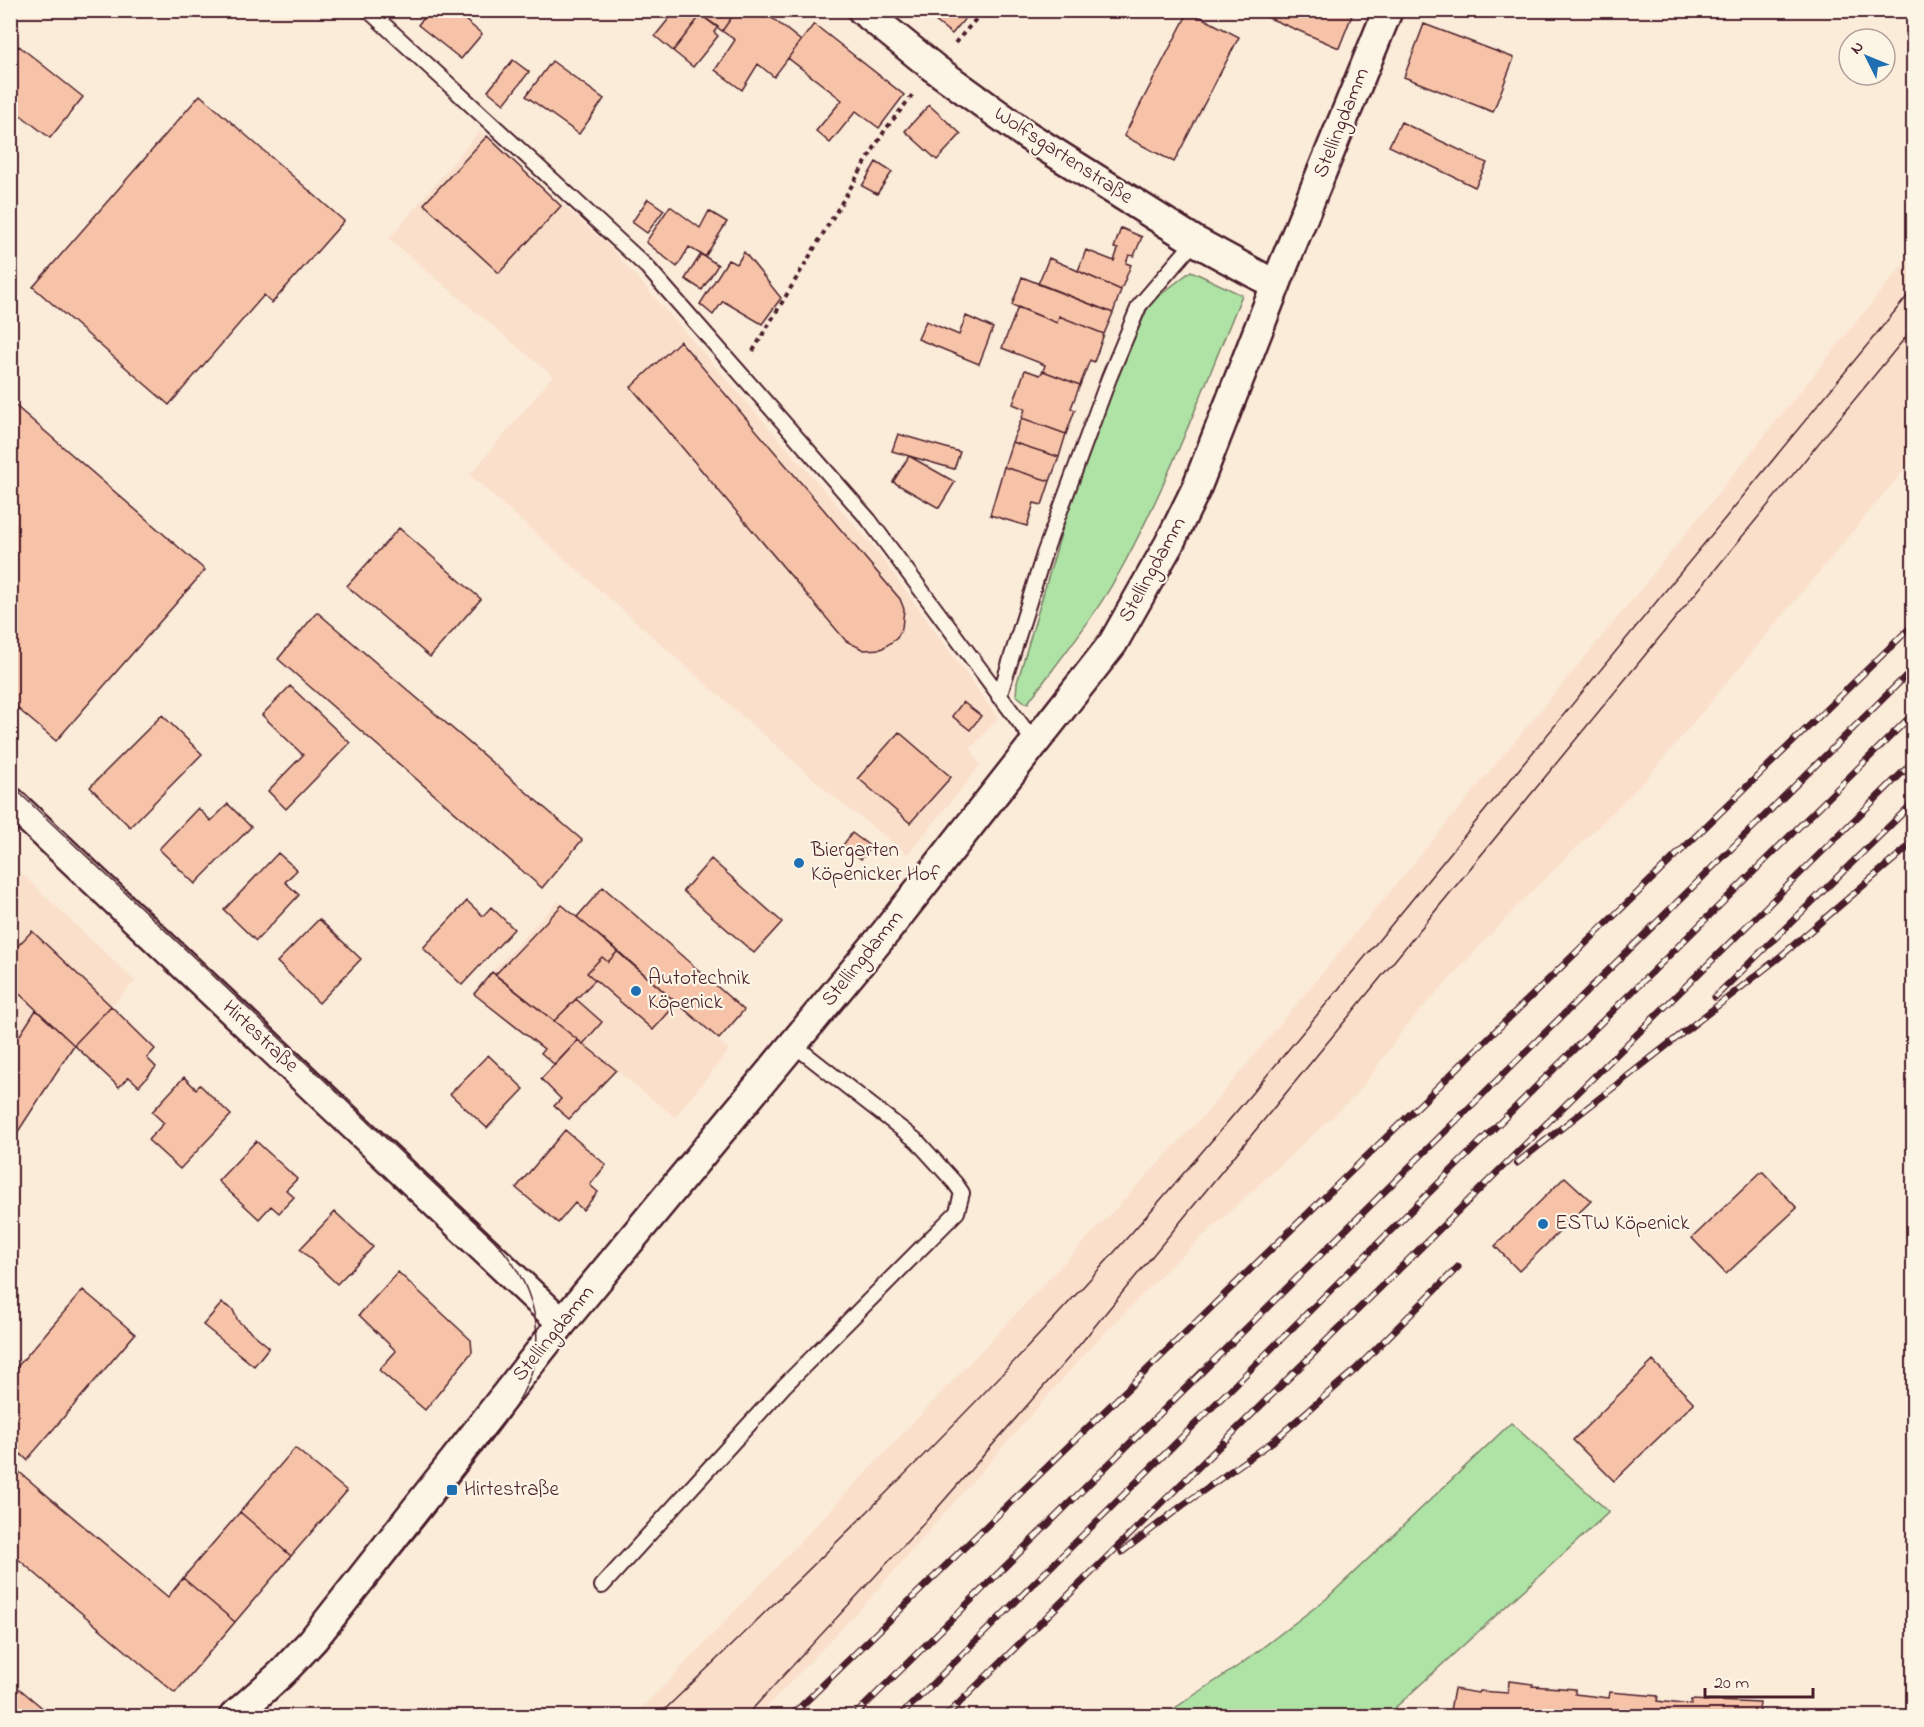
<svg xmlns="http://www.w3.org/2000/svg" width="1924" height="1727" viewBox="0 0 1924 1727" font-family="'Indie Flower',sans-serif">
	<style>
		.built { fill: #fadfca }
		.green { fill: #aee3a5; stroke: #7c8168; stroke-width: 1.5 }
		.building { fill: #f7c3a8; stroke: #4a1f2b; stroke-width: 1.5 }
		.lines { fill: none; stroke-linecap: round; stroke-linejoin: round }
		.service-casing { stroke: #4a1f2b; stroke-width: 18 }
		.minor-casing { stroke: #4a1f2b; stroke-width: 33 }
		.path { stroke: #4a1f2b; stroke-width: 4; stroke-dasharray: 4.5 4.5; stroke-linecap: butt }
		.service { stroke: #fcf5e5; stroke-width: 14 }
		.minor { stroke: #fcf5e5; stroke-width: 28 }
		.tram { stroke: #4a1f2b; stroke-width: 1.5 }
		.rail-casing { stroke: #4a1f2b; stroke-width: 7 }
		.rail { stroke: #fcf5e5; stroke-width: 4.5; stroke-dasharray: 14; stroke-linecap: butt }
		.poi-dot { fill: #1f6fb2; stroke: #fcf5e5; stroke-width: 2 }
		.labels { text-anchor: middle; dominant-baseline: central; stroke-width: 4.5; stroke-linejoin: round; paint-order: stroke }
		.street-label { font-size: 21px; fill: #4a1f2b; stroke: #fcf5e5 }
		.poi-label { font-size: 21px; fill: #4a1f2b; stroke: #fcf5e5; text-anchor: start }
	</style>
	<rect width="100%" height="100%" fill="#fbebd9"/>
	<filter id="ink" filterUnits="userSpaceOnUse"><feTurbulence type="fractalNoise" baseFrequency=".0167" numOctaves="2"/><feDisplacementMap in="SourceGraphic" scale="12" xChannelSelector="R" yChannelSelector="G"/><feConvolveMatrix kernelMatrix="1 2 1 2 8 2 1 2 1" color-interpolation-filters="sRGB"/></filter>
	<g filter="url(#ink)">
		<!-- built -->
		<path class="built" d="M480 131 612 249 873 546 998 718 971 748 980 766 908 854 834 797 470 475 553 376 389 239Z
			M1913 252V459L1648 777 1520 903 1405 1027 1358 1093 1163 1273 1088 1350 862 1607 758 1716H632L667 1683 1208 1111 1633 599Z
			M11 864 135 981 74 1045 11 1144Z
			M558 901 729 1050 675 1117 492 972Z"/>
		<!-- green -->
		<path class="green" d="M1191 271 1242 295C1205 384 1171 476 1125 562 1098 613 1061 658 1027 704L1016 695 1017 683 1066 517 1121 368 1150 303Z
			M1511 1423 1609 1512 1386 1716H1163L1241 1664 1326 1599Z"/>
		<!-- building -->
		<path class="building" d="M92 10H106L102 17Z
			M430 10H453L482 34 461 59 418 25Z
			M676 10H696L701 15 673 51 655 36Z
			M704 10H737L722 31 701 15Z
			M737 10H762L801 41 774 77 758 64 742 90 715 70 735 40 722 31Z
			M921 10H972L952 34Z
			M1264 10H1354L1339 48 1262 15Z
			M1189 11 1239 37 1174 162 1124 136Z
			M701 15 718 27 714 32 718 36 693 67 673 51Z
			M814 24 904 95 879 128 856 111 830 143 816 131 842 100 788 58Z
			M1424 24 1514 58 1493 112 1404 77Z
			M19 46 83 97 50 138 10 107V57Z
			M513 60 529 72 504 104 488 91Z
			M552 61 604 99 579 134 526 96Z
			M200 95 344 221 272 303 264 295 169 405 33 287Z
			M929 105 961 134 937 160 905 131Z
			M1401 122 1487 163 1475 187 1389 146Z
			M487 136 561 206 499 273 424 204Z
			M876 162 892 172 877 194 862 186Z
			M648 199 664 210 647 233 632 222Z
			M670 206 700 228 709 211 727 222 705 257 689 247 677 267 646 242Z
			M1121 228 1142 237 1134 256 1129 255 1126 263 1131 265 1121 290 1078 271 1086 250 1114 261 1118 249 1114 248Z
			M744 252 781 298 762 324 723 301 713 315 700 304 728 260 737 264Z
			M701 254 718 265 702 290 685 279Z
			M1049 258 1121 290 1113 313 1038 284Z
			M1022 277 1113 313 1104 334 1059 316 1057 323 1012 305Z
			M1018 307 1057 323 1059 316 1104 334 1094 362 1090 360 1080 385 1043 371 1045 365 1002 348Z
			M966 316 993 328 979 364 918 339 926 321 959 335Z
			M680 341 900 599 904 609 902 628 897 638 889 644 881 649 864 650 846 641 631 387Z
			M1025 370 1040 375 1043 371 1080 385 1071 408 1075 410 1066 434 1022 418 1025 409 1013 404Z
			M10 401 205 570 56 741 10 702Z
			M1022 418 1066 434 1059 457 1012 442Z
			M898 434 960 452 954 469 892 451Z
			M1012 442 1059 457 1050 481 1004 467Z
			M909 456 955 482 939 508 893 482Z
			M1004 467 1050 481 1042 505 1034 503 1027 526 990 515Z
			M399 528 481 599 430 657 347 586Z
			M317 612 582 840 542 888 278 659Z
			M290 686 350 743 286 809 268 791 303 755 262 715Z
			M963 702 981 716 970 730 952 716Z
			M162 715 202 754 130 827 90 787Z
			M899 732 951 777 910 823 858 778Z
			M228 804 251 827 195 884 159 849 198 808 211 821Z
			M852 833 871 847 861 859 843 845Z
			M278 853 297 870 285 882 299 895 256 941 224 910Z
			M711 859 782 922 754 953 683 891Z
			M603 887 744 1010 719 1039 577 917Z
			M467 901 483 916 491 907 514 929 462 985 423 948Z
			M562 905 618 951 608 962 602 957 587 973 595 980 554 1021 495 975Z
			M319 919 361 959 319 1003 277 962Z
			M32 931 111 1006 74 1045 10 985V954Z
			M618 951 677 1003 653 1030 587 973 602 957 608 962Z
			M492 972 578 1040 555 1065 541 1053 544 1049 474 994Z
			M576 999 602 1022 583 1044 554 1021Z
			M111 1006 155 1049 147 1058 156 1067 139 1086 129 1077 119 1087 74 1045Z
			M36 1010 74 1045 10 1144V1029L20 1035Z
			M578 1040 616 1070 569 1119 554 1106 561 1099 541 1079Z
			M488 1055 524 1089 487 1128 450 1094Z
			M184 1077 196 1089 200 1085 231 1115 180 1169 148 1140 164 1123 152 1112Z
			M565 1130 606 1165 590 1185 598 1192 583 1210 575 1203 558 1223 516 1188Z
			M256 1141 297 1179 286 1190 294 1197 279 1213 271 1206 259 1219 218 1181Z
			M1762 1171 1797 1208 1726 1274 1692 1238Z
			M1565 1177 1591 1201 1519 1271 1495 1246Z
			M335 1212 373 1247 337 1284 300 1249Z
			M398 1272 471 1340 472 1352 425 1410 379 1370 396 1351 359 1315Z
			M83 1290 135 1334 27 1460 21 1454 11 1465 168 1597 183 1578 235 1622 175 1693 10 1552V1375Z
			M222 1303 233 1310 238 1321 269 1347 254 1366 203 1325Z
			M1653 1361 1694 1403 1614 1481 1573 1440Z
			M295 1448 347 1491 291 1556 240 1512Z
			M240 1512 291 1556 235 1622 183 1578Z
			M10 1681 27 1695 52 1716H10Z
			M1509 1681 1533 1684 1532 1686 1575 1689V1694L1609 1698 1610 1692 1658 1696 1657 1701 1691 1705V1700L1760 1703 1758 1716H1766H1449L1454 1689 1478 1693 1479 1691 1508 1693Z"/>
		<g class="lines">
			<!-- service casing -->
			<g class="service-casing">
				<path id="service" d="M368 10 647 267 869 520 1035 743
					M999 697 1044 554 1109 378 1139 306 1195 241
					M602 1586 784 1386 957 1212 962 1193 955 1183 917 1141 794 1045"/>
			</g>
			<!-- minor casing -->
			<g class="minor-casing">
				<path id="minor" d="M862 10 934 68 1028 136 1195 241 1276 285
					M10 801 562 1323
					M234 1716 280 1675 313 1640 562 1323 885 933 1113 643 1169 544 1196 489 1284 264 1388 10"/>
			</g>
			<!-- path -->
			<path class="path" d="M955 43 984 10
				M753 351 885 130 914 93"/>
			<!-- service -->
			<use href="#service" class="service"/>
			<!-- minor -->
			<use href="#minor" class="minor"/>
			<!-- tram -->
			<path class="tram" d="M10 784 494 1240C528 1276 547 1325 531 1374 518 1411 489 1442 465 1473 420 1531 374 1587 328 1645L307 1669 257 1716
				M658 1716C802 1577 947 1437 1082 1288 1221 1135 1351 974 1483 813 1626 638 1770 463 1914 288
				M746 1716 926 1521 1072 1354 1914 327"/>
			<!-- rail casing -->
			<g class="rail-casing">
				<path id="rail" d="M1715 997 1914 802
					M1517 1163 1781 956 1914 842
					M1122 1552 1183 1505 1272 1442 1356 1369 1458 1267
					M791 1716 1914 624
					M854 1716 1914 668
					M900 1716 1914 713
					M946 1716 1914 761"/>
			</g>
			<!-- rail -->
			<use href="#rail" class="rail"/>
		</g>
	</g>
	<!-- markers -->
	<g class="poi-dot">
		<circle cx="799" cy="863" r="6"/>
		<circle cx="636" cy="991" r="6"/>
		<circle cx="1543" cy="1224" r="6"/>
		<rect x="446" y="1484" width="12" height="12" rx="3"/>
	</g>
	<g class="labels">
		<!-- street labels -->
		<g class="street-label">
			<text transform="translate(1342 123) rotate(-68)">Stellingdamm</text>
			<text transform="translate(1063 156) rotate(33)">Wolfsgartenstraße</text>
			<text transform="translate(1153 570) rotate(-61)">Stellingdamm</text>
			<text transform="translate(863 959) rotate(-51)">Stellingdamm</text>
			<text transform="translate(260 1037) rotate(43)">Hirtestraße</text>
			<text transform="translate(554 1334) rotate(-51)">Stellingdamm</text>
		</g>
		<!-- poi labels -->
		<g class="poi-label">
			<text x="811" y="851">Biergarten<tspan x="811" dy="24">Köpenicker Hof</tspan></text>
			<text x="648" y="979">Autotechnik<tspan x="648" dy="24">Köpenick</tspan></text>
			<text x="1555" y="1224">ESTW Köpenick</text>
			<text x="464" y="1490">Hirtestraße</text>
		</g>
	</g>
	<!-- margin -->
	<rect width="1924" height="1727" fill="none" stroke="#fcf5e5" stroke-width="36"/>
	<rect x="18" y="18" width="1888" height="1691" fill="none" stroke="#4a1f2b" stroke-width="2" filter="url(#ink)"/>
	<!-- north arrow -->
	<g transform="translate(1867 57) rotate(313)"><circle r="28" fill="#fcf5e5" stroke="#b59f9b" stroke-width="1.5"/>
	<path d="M0-4.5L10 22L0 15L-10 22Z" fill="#1f6fb2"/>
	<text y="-9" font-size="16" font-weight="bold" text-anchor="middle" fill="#4a1f2b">N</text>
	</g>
	<!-- scale -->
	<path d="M1705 1688v9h108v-9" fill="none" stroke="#4a1f2b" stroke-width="3"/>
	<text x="1714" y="1688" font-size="18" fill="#4a1f2b" stroke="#fcf5e5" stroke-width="4.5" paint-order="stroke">20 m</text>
</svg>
